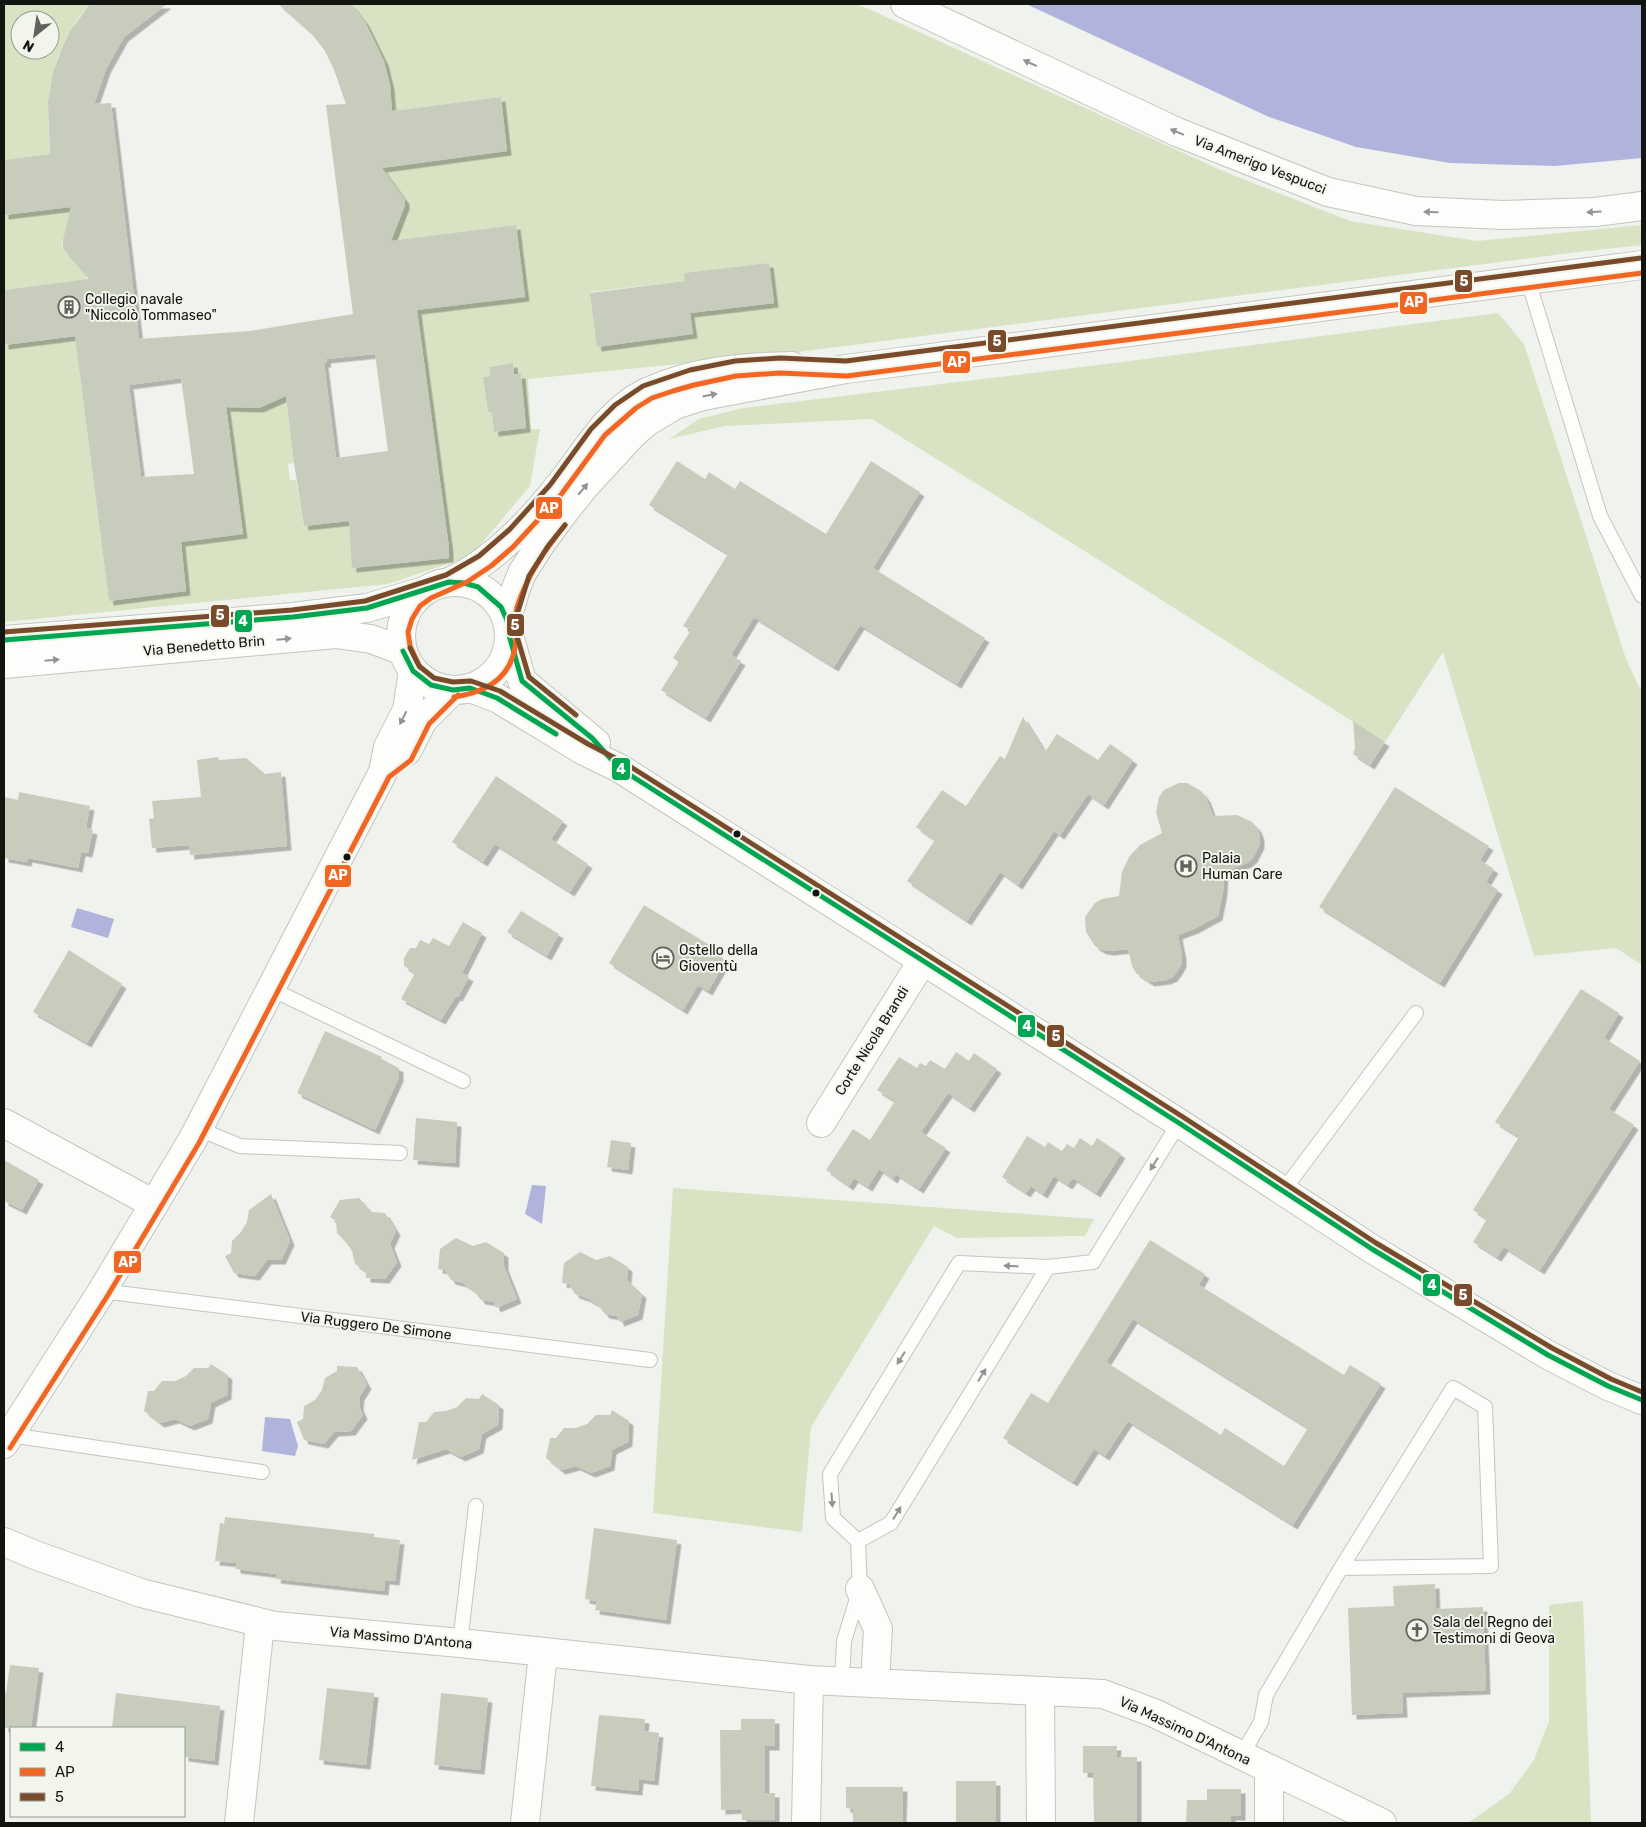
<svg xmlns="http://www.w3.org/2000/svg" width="1646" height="1827" viewBox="0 0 1646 1827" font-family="Rubik,sans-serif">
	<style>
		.green { fill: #d7e3c3; fill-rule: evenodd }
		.water { fill: #b0b3dc }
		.building { fill: #c7ccbd; fill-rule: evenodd; filter: url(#shadow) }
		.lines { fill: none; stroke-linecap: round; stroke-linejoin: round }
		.service-casing { stroke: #c3c5c0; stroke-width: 16 }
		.minor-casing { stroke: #c3c5c0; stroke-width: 30 }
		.tertiary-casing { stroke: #c3c5c0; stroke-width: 30 }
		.service { stroke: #fdfdfc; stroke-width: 14 }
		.minor { stroke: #fdfdfc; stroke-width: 28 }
		.tertiary { stroke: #fdfdfc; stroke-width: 28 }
		.bus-1-casing { stroke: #f1f5eb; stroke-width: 9 }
		.bus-2-casing { stroke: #f1f5eb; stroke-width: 9 }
		.bus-3-casing { stroke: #f1f5eb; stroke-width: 9 }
		.bus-1 { stroke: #00a651; stroke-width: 5 }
		.bus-2 { stroke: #f26522; stroke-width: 5 }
		.bus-3 { stroke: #7a4b2a; stroke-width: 5 }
		.oneway { fill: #939492 }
		.bus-dot { fill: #121410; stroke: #f1f5eb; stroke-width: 2 }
		.labels { text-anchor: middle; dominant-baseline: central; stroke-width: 4; stroke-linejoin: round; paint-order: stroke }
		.street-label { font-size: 14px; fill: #121410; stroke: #f1f5eb }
		.poi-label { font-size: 14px; fill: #121410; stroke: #f1f5eb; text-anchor: start }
		.line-badge { stroke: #f1f5eb; stroke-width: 2 }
		.badge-label { font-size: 14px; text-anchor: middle; font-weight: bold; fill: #fff }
	</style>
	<defs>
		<filter id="shadow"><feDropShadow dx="4.5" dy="4.5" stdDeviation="0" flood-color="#0004"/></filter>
	</defs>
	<rect width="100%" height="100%" fill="#f0f3ed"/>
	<!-- green -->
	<path class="green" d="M4 4H90C66 30 50 68 49 103 48 120 49 137 50 154L4 160ZM20 20H50V50H20Z
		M351 4H855L871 10 1225 172 1350 221 1477 241 1642 225V245L1578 252 790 353 528 379 531 429H540L530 486 471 556 388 584 4 622V345L97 334 80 374 109 601 186 591 181 542 243 533 225 398 285 390 295 463 288 464 290 480H296L304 526 365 519 373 566 448 558 449 548 420 331 396 334 365 319 523 279 516 225 389 242 405 200 380 168 507 151 501 97 392 111C388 68 378 38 351 4ZM769 263 774 303 690 313 693 333 594 324 591 292 685 281V273ZM513 363 514 374H521L526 428 494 431 492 412 488 411 483 377 490 376 489 367Z
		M78 206 67 233C61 239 60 250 68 255 72 257 80 257 85 257L87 280 4 290V215Z
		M1498 313 1524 344 1626 659 1639 687 1642 690V965L1616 948 1534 956 1443 652 1385 742 1072 543 872 419 725 426 669 439 699 419 743 408 1106 364Z
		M673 1188 1094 1219 1085 1236 957 1238 934 1226 811 1427 802 1532 653 1513Z
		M1583 1601 1591 1823H1468L1509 1794 1534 1760 1549 1721V1605Z"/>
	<!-- water -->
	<path class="water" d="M1026 4H1642V158L1555 166 1450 163 1356 147 1269 117Z
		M77 908 114 919 108 938 71 927Z
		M532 1185 546 1186 542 1224 525 1214Z
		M265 1417 290 1419 298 1446 295 1456 262 1451Z"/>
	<!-- building -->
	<path class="building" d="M90 4H167L124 37 106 69 94 104 111 103 139 339 250 331 353 314 326 105 346 104 334 70 325 51 311 33 278 4H351L365 22 384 61 390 85 392 111 501 97 507 151 382 168 405 200V205L391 241 516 225 525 297 417 310 449 548V558L352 568 349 521 304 526 294 463 286 396 259 408 226 407 243 534 181 542 186 591 109 601 75 336 4 345V290L89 279 63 249V240L71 207 4 215V160L50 154 48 102 53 72 62 48 70 31ZM375 354 388 451 336 458 324 363H327L326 359ZM181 378 194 474 141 477 129 385Z
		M769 263 774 303 690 313 693 334 597 347 590 293 685 281 684 273Z
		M513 363 514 374H521L526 428 494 432 492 412H488L483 377 490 376 489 367Z
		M677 461 705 479 709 472 735 489 740 481 826 534 871 461 920 492 873 568 985 638 957 684 860 625 834 667 754 617 731 655 741 661 706 718 661 690 679 662 673 658 691 630 683 626 728 554 649 505Z
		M1023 717 1045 752 1057 734 1098 760 1110 744 1133 760 1104 805 1088 794 1060 835 1054 831 1018 885 1000 872 967 921 907 881 935 840 916 827 942 790 966 806 1000 756 1005 759Z
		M1353 721 1385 742 1370 765 1353 754 1355 748Z
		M218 757 219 760 246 758 265 774 281 772 287 846 190 855 189 845 152 848 149 819 154 818 152 801 201 797 197 760Z
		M496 776 563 821 551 839 588 864 570 892 495 844 483 862 452 842Z
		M1179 783H1187L1201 791 1206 798 1213 816 1237 815 1252 822 1257 828 1260 836V844L1253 858 1247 863 1224 872 1223 891 1218 916 1194 929 1178 935 1182 955V963L1178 970 1173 977 1166 980 1150 982 1136 973 1132 966 1128 949 1110 951 1102 950 1095 946 1086 932 1085 917 1095 903 1102 899 1119 896 1122 872 1129 857 1140 845 1162 833 1156 812 1159 797 1164 790Z
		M1395 787 1489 846 1480 860 1494 869 1486 882 1498 890 1440 983 1319 907Z
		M19 792 90 806 86 828 93 830 88 853 81 852 78 868 28 858 27 862 4 858V797L18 800Z
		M644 905 716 949 715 954 726 960 708 991 698 985 683 1010 609 963Z
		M521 911 559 934 547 956 507 932Z
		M463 922 482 933 462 973 469 977 458 997 456 996 441 1020 401 999 415 973 404 966V958L410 948H416L420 940 429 944 433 938 449 946Z
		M69 950 122 984 87 1043 33 1012Z
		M1581 989 1619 1013 1604 1038 1640 1061 1609 1109 1634 1125 1540 1270 1504 1247 1497 1257 1473 1242 1487 1219 1473 1210 1519 1137 1495 1122Z
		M325 1031 382 1057 381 1059 399 1068V1077L375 1130 297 1093Z
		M956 1052 969 1061 974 1053 997 1069 970 1108 948 1093 921 1132 946 1148 919 1189 896 1174 893 1179 879 1169 868 1187 854 1178 849 1186 826 1170 853 1129 870 1140 895 1101 877 1090 899 1057 917 1068 920 1063 926 1066 930 1060 945 1069Z
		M416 1118 457 1122 455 1163 413 1160Z
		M1027 1136 1045 1147 1048 1142 1062 1151 1067 1144 1074 1148 1080 1138 1092 1146 1097 1138 1121 1154 1096 1193 1073 1178 1068 1185 1054 1176 1043 1194 1031 1186 1026 1193 1002 1177Z
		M611 1140 631 1143 628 1170 607 1167Z
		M4 1160 39 1180 22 1210 4 1201Z
		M271 1194 290 1241 281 1260H267L255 1276 234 1273 225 1256 231 1253 232 1241 241 1232 247 1222 249 1210Z
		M359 1198 371 1212 385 1213 396 1231 390 1244 397 1262 385 1279 366 1278V1271L355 1264 352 1251 346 1242 337 1233 336 1221 330 1217 340 1200Z
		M456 1238 473 1246 486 1242 504 1253V1266L517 1299 496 1308 494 1302 481 1300 473 1290 463 1283 451 1280 445 1270 438 1269 440 1249Z
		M1150 1240 1205 1274 1199 1285 1344 1375 1350 1365 1381 1384 1293 1525 1128 1421 1105 1456 1094 1449 1073 1482 1003 1438 1031 1393 1048 1403ZM1133 1319 1308 1428 1284 1466 1225 1428 1221 1435 1106 1362Z
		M580 1252 596 1260 610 1256 628 1267 627 1280 642 1294 638 1315 620 1322 617 1316 605 1314 597 1304 587 1298 575 1294 569 1284 562 1283 564 1263Z
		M211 1364 228 1375 227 1395 211 1403 208 1419 190 1426 175 1419 160 1423 144 1411 148 1391H154L162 1381H175L186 1376 194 1368H208Z
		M337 1366 357 1367 367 1385 360 1396 359 1406 363 1415 351 1431 334 1432 324 1444 304 1440 297 1422 303 1419 304 1406 315 1400 322 1390 325 1378 337 1371Z
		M482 1394 499 1405 498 1425 482 1434 479 1449 461 1457 446 1449 412 1460 419 1422H426L434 1412 446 1411 457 1407 466 1398 479 1399Z
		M612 1410 629 1421 628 1442 612 1450 610 1466 591 1473 576 1466 561 1470 546 1458 550 1438H556L564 1428H576L587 1424 596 1415H610Z
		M225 1517 374 1534V1537L400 1540 395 1581 385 1580 384 1591 276 1579 277 1574 236 1569V1563L215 1561 220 1523 224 1524Z
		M594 1528 677 1540 666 1620 595 1610 597 1601 585 1599Z
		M1435 1584 1436 1609 1483 1607 1486 1690 1402 1693 1403 1713 1352 1715 1348 1608 1394 1606 1393 1586Z
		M10 1665 39 1668 31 1728H4V1693H6Z
		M327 1688 374 1693 366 1765 319 1760Z
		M116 1693 220 1706 214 1761 184 1757V1728H112Z
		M441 1693 488 1698 480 1770 434 1765Z
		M599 1715 645 1719 644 1731 659 1733 654 1781 639 1779 638 1791 591 1786Z
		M741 1719H775V1746H765V1793H775V1820H742L741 1809 721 1810 720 1730H741Z
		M1083 1746H1117L1116 1757H1137V1823H1094L1093 1773H1083Z
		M956 1781H996V1823H956Z
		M846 1787H903L902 1823H853V1809L846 1808Z
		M1207 1789H1241V1816H1231V1823H1186L1187 1800H1207Z"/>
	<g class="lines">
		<!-- service casing -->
		<g class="service-casing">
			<path id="service" d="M1528 280 1600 516 1642 596
				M271 989 463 1081
				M199 1129 240 1146 400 1153
				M1283 1191 1416 1013
				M102 1291 650 1360
				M10 1435 262 1472
				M858 1541 891 1523 1048 1267
				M460 1643 476 1506
				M842 1681 844 1641 860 1589 858 1541 833 1518 830 1474 959 1263 1048 1267 1093 1262 1179 1123
				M1241 1756 1261 1722 1266 1695 1341 1568 1491 1566 1485 1407 1453 1388 1341 1568"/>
		</g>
		<!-- minor casing -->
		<g class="minor-casing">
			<path id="minor" d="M905 4 1177 132 1328 192 1416 211 1503 215 1595 212 1642 206
				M4 1123 154 1204
				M821 1123 923 960
				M4 1542 35 1555 141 1593 275 1626 460 1643 809 1680 1103 1694 1154 1713 1382 1823
				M860 1589 878 1629 875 1683
				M1040 1691 1041 1823
				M239 1823 260 1624
				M525 1823 543 1653
				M806 1823 809 1680
				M1269 1823V1770"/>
		</g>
		<!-- tertiary casing -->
		<g class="tertiary-casing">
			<path id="tertiary" d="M449 582C496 561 538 514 569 473 591 443 612 409 647 392 692 371 743 367 792 366
				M401 636a54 54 0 1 1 108 0a54 54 0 1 1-108 0Z
				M507 620 515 591 522 573 542 542 565 511 585 486 632 435 647 422 675 405 703 396 846 369 1642 265
				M509 635 522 681 596 743
				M4 640 293 617 367 608 427 590
				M4 664 336 634 371 639 403 651
				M470 688 497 698 584 751 619 768 1179 1123 1372 1249 1548 1355 1608 1386 1642 1400
				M407 751 423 720 453 690
				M4 1444 102 1291 193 1139 383 772 388 747 407 710 413 671"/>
		</g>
		<!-- service -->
		<use href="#service" class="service"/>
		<!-- minor -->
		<use href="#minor" class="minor"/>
		<!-- tertiary -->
		<use href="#tertiary" class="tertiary"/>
		<!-- bus-1 casing -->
		<g class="bus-1-casing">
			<path id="bus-1" d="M4 640 293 617 367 608 449 582 464 583 478 587 501 607 507 620 509 635 522 681 592 738 619 768 1179 1123 1372 1249 1548 1355 1608 1386 1642 1400
				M403 651 413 671 431 685 453 690 470 688 497 698 556 734"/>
		</g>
		<!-- bus-2 casing -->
		<g class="bus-2-casing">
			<path id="bus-2" d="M420 667 410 646 408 632 412 619 420 606 431 598 467 582 491 566 513 547 560 496 605 435 636 408 652 398 673 391 694 385 736 376 780 373 847 376 1642 273
				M454 697C489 692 515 676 516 637 517 626 514 618 517 607 527 576 545 550 565 525
				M10 1448 108 1295 199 1143 389 777 411 760 429 724 458 695"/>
		</g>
		<!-- bus-3 casing -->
		<g class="bus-3-casing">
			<path id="bus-3" d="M565 525 548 546 529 576 515 621 516 633 529 677 576 715
				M4 632 292 610 365 601 446 575 479 556 509 530 550 485 591 429 615 405 643 386 690 370 735 361 780 358 846 361 1641 258
				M410 648 419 666 434 678 453 682 471 681 500 691 588 744 623 762 1183 1117 1376 1243 1552 1348 1611 1379 1642 1392"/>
		</g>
		<!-- bus-1 -->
		<use href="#bus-1" class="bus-1"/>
		<!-- bus-2 -->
		<use href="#bus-2" class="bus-2"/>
		<!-- bus-3 -->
		<use href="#bus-3" class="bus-3"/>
	</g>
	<!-- one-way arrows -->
	<defs><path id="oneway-solid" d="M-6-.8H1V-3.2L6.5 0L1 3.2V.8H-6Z" transform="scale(1.25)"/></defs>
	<g class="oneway">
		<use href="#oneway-solid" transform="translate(1030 63) rotate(-155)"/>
		<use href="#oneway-solid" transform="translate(1177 132) rotate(-157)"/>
		<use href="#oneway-solid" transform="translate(1431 212) rotate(-178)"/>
		<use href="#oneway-solid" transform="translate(1594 212) rotate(176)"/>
		<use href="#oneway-solid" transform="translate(710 395) rotate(-11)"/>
		<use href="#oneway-solid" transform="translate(583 489) rotate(-50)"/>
		<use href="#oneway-solid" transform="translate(284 639) rotate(-5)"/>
		<use href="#oneway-solid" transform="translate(52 660) rotate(-5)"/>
		<use href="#oneway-solid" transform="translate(403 718) rotate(117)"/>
		<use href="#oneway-solid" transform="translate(1154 1164) rotate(122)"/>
		<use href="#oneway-solid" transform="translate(1011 1266) rotate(-177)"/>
		<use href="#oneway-solid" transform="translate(901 1358) rotate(122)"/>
		<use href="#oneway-solid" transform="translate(982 1375) rotate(-58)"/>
		<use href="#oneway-solid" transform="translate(832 1500) rotate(86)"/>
		<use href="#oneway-solid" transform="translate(897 1513) rotate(-58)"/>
	</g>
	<!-- icons -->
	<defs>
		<g id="building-ring" transform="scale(1.125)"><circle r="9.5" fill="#f1f5eb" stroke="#60625d" stroke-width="1.5"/><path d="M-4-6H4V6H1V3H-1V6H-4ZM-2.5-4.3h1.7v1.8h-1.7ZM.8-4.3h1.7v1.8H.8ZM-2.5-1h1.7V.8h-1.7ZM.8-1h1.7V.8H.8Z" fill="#60625d"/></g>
		<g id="hospital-ring" transform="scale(1.125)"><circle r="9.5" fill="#f1f5eb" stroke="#60625d" stroke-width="1.5"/><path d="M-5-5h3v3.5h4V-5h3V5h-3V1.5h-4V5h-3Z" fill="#60625d"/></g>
		<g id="hotel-ring" transform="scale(1.125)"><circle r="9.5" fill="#f1f5eb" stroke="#60625d" stroke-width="1.5"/><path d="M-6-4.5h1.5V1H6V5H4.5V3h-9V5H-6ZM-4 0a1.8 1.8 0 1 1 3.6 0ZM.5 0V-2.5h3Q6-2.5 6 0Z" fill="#60625d"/></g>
		<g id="church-ring" transform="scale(1.125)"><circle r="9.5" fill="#f1f5eb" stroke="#60625d" stroke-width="1.5"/><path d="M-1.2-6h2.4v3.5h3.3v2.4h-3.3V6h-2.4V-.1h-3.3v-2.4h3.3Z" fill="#60625d"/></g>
	</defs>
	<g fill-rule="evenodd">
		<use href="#building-ring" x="69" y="307"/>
		<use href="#hospital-ring" x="1186" y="866"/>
		<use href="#hotel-ring" x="663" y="958"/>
		<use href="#church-ring" x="1417" y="1630"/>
	</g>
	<!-- markers -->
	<g class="bus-dot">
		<circle cx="737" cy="834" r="4.5"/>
		<circle cx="347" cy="857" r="4.5"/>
		<circle cx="816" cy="893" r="4.5"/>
	</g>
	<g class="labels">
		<!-- street labels -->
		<g class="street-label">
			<text transform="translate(1260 165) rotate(21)">Via Amerigo Vespucci</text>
			<text transform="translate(204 646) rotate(-5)">Via Benedetto Brin</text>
			<text transform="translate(872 1041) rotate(-58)">Corte Nicola Brandi</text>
			<text transform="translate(376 1326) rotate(7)">Via Ruggero De Simone</text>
			<text transform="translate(401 1638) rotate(5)">Via Massimo D'Antona</text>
			<text transform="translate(1185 1731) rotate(25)">Via Massimo D'Antona</text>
		</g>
		<!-- poi labels -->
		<g class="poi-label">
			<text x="85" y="299">Collegio navale<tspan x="85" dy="16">"Niccolò Tommaseo"</tspan></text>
			<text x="1202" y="858">Palaia<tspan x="1202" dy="16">Human Care</tspan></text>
			<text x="679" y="950">Ostello della<tspan x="679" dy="16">Gioventù</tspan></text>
			<text x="1433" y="1622">Sala del Regno dei<tspan x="1433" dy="16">Testimoni di Geova</tspan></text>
		</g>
	</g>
	<g class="line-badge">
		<rect x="1454" y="269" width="19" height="24" rx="5" fill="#7a4b2a"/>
		<rect x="1399" y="291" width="29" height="24" rx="5" fill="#f26522"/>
		<rect x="987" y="329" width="20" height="24" rx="5" fill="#7a4b2a"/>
		<rect x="942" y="350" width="29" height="24" rx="5" fill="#f26522"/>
		<rect x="535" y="496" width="28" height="24" rx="5" fill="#f26522"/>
		<rect x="210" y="604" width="20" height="24" rx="5" fill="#7a4b2a"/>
		<rect x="234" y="609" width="19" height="24" rx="5" fill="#00a651"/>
		<rect x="506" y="613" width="19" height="24" rx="5" fill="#7a4b2a"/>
		<rect x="611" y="757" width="20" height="24" rx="5" fill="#00a651"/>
		<rect x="324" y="864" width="28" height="24" rx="5" fill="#f26522"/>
		<rect x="1017" y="1014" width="19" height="24" rx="5" fill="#00a651"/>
		<rect x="1046" y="1024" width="19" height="24" rx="5" fill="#7a4b2a"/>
		<rect x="113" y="1250" width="29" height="24" rx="5" fill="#f26522"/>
		<rect x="1422" y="1273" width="19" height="24" rx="5" fill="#00a651"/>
		<rect x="1453" y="1283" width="20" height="24" rx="5" fill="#7a4b2a"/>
	</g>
	<g class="badge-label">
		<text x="1464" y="286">5</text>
		<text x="1414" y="307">AP</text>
		<text x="997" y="346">5</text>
		<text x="957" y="367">AP</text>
		<text x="549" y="513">AP</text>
		<text x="220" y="620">5</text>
		<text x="243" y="626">4</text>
		<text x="515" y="630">5</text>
		<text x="621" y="774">4</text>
		<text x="338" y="880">AP</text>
		<text x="1027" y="1031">4</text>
		<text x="1056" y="1041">5</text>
		<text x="128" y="1267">AP</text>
		<text x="1432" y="1290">4</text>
		<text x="1463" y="1300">5</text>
	</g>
	<!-- border -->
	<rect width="1646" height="1827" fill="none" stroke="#121410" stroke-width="10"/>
	<!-- legend -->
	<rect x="10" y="1727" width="175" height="90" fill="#f1f5eb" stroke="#989b93"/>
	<rect x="20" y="1743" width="25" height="8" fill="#00a651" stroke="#989b93"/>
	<text x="55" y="1752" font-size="15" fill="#121410">4</text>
	<rect x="20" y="1768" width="25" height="8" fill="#f26522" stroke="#989b93"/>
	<text x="55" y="1777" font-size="15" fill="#121410">AP</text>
	<rect x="20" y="1793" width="25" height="8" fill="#7a4b2a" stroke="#989b93"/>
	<text x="55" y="1802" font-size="15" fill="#121410">5</text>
	<!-- north arrow -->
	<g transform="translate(35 35) rotate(210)"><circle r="24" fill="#f1f5eb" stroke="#989b93"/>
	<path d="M0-4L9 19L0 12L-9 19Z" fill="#60625d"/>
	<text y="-8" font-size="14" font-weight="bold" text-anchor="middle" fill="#121410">N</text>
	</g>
</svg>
